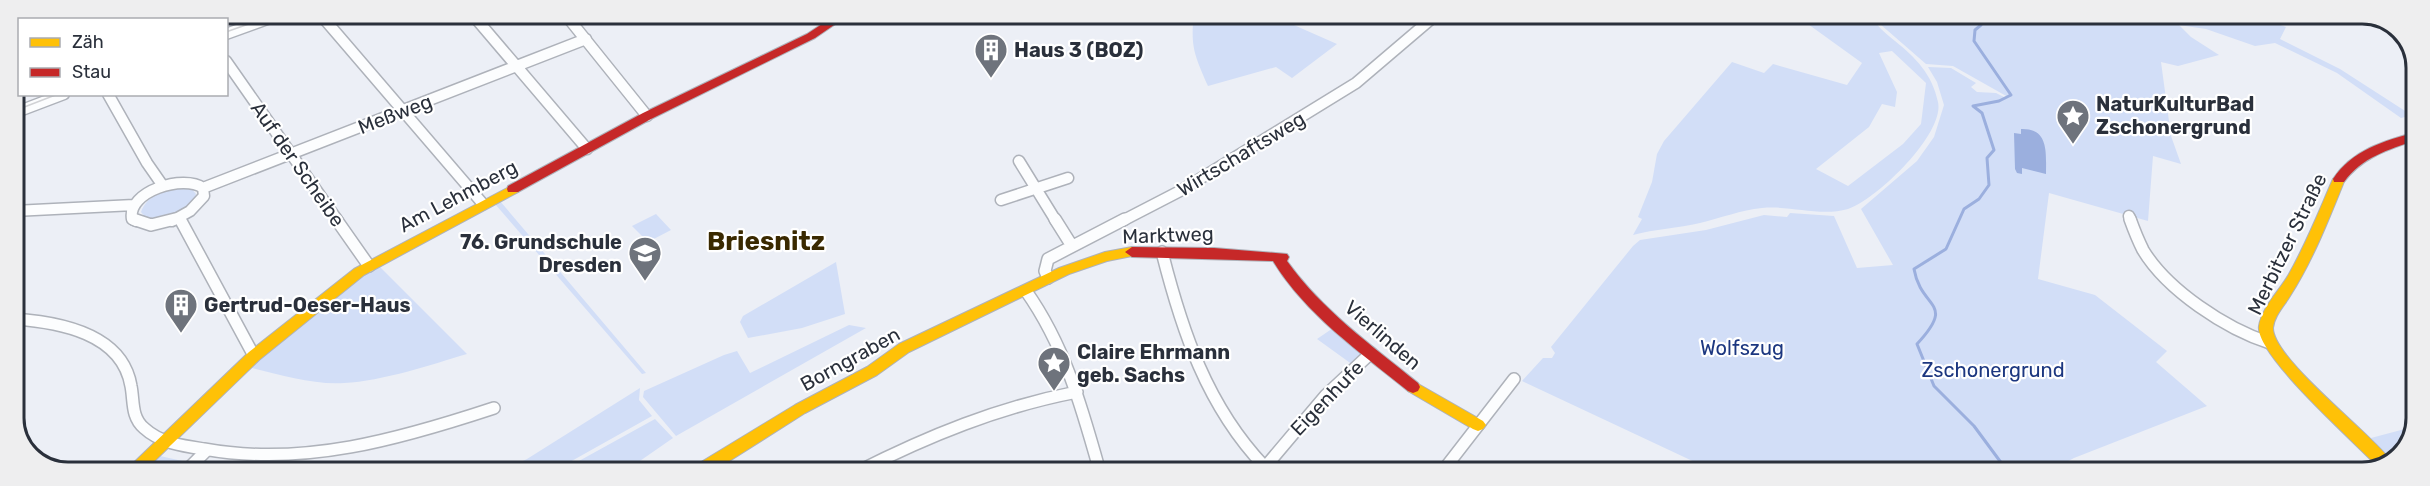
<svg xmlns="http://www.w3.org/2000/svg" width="2430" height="486" viewBox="0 0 2430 486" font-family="Rubik,sans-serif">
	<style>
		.green { fill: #d2def7; fill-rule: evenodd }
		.water { fill: #9bafde }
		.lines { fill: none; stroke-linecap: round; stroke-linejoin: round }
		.stream { stroke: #9bafde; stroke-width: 3 }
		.street-far1-casing { stroke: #aeb2ba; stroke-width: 13 }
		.street-casing { stroke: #aeb2ba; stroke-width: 14 }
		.slow-casing { stroke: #aeb2ba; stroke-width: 2 }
		.jam-casing { stroke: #aeb2ba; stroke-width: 2 }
		.street-far1 { stroke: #fcfdfe; stroke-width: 10 }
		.street { stroke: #fcfdfe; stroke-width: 11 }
		.slow { fill: #ffc107; fill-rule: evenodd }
		.jam { fill: #c62828; fill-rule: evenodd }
		.tram { stroke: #d1d2d5; stroke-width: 1.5 }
		.labels { text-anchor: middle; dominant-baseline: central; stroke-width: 4.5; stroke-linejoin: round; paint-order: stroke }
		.poi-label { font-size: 20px; font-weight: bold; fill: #2a303b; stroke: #fff; text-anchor: start }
		.street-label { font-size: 20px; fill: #2a303b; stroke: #fff }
		.park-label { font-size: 20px; fill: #1c3780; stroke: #fff }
		.district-label { font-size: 26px; font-weight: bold; fill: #3a2900; stroke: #fff }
		.rim { fill: none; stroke: #2a303b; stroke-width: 3 }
	</style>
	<rect width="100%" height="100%" fill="#eceff6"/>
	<!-- green -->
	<path class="green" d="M90 14H260L227 26 226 20H91Z
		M1194 14H1269L1337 44 1292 78 1276 67 1208 86C1195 56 1190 47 1194 14Z
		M1794 14H1871C1876 26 1885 33 1895 41 1916 58 1932 74 1938 102 1945 134 1876 200 1848 209 1820 217 1790 205 1762 208 1741 210 1721 218 1700 223 1678 228 1655 229 1633 235L1642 219 1638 217 1652 182 1657 154 1664 141 1732 62 1764 73 1773 64 1847 85 1862 63ZM1892 51 1926 83 1921 124 1903 144 1848 186 1816 169 1869 127 1882 104 1895 107 1897 92 1879 53Z
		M1876 14H2251L2286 27 2280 39 2340 69 2416 118V124L2405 117 2401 118 2337 73 2275 43 2255 46 2206 29 2179 25 2191 37 2219 55 2178 66 2161 62 2171 136 2181 164 2153 156 2148 221 2049 193 2038 279 2095 295 2167 351 2156 362 2207 406 2074 458 2047 472H1781L1779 468 1716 472 1522 381 1543 358H1552L1555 353 1551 347 1633 246 1640 240 1706 230 1764 215 1787 217 1790 213 1834 216 1857 268 1893 265 1861 209 1917 161 1934 137 1944 105 1937 82 1928 67 1951 68 1976 83 1971 87 1977 92 1996 93 2006 98 2008 97 1953 66 1926 64 1880 24Z
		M181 187 192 189 196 194C191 214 163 221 145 217L141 212C147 195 164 190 181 187Z
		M500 201 646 373 642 374 495 204Z
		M656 214 671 230 648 242 632 226Z
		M836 262 845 314 802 328 748 338 740 322 743 316Z
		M378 265 467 354C430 365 383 381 344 383 314 385 281 375 252 368L281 339Z
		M1339 324 1371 353 1353 365 1317 339Z
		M849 325 866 328 676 436 643 397 644 391 724 355 737 351 750 373Z
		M640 388 639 400 652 416 552 472H500L527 459Z
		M655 419 673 438 624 472H559Z
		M2416 426 2398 459 2392 461 2371 438Z
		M160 456 187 462 177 472H145Z"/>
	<!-- water -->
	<path class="water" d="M2021 129C2049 128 2046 153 2046 174L2022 168V174L2017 173 2015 169 2014 133 2021 134Z"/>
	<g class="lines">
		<!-- stream -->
		<path class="stream" d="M1984 14 1981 25 1975 30 1974 41 2011 95 1999 101 1973 106 1982 113 1994 150 1987 158 1989 185 1979 199 1964 209 1946 249 1914 269C1921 310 1957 301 1917 344L1934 386 1974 426 2008 472"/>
		<!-- street-far1 casing -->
		<g class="street-far1-casing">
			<path id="street-far1" d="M320 14 483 204
				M472 14 587 149
				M565 14 647 116
				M226 34 281 14
				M226 61 338 221
				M108 94 147 163 163 186
				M14 113 64 94
				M1019 161 1056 221
				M203 188 586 39
				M1001 200 1068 178
				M14 211 134 205
				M2129 216 2131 221
				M179 218 181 221
				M136 221 132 219C127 191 184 174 203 188L204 196 190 211 172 221
				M1122 221 1180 191 1356 83 1437 14"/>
		</g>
		<!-- street casing -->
		<g class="street-casing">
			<path id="street" d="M133 219 151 225 175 219
				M180 219 254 356
				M336 219 369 266
				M1055 219 1072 246
				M2130 219C2134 230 2138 240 2143 250 2167 290 2226 329 2270 343
				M1162 252C1182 331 1207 406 1264 466
				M1048 278 1045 271 1048 259 1125 219
				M1026 291C1065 346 1082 408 1100 472
				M14 319C59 322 122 333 131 386 134 401 131 417 144 428 160 443 183 446 204 449 303 467 400 439 494 408
				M185 472 206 451
				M857 472C928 436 999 407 1077 392
				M1261 472 1326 395 1371 353
				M1442 472 1514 379"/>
		</g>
		<!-- slow casing -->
		<g class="slow-casing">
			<path id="slow" d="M2339 175 2345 179C2329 219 2313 260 2290 296 2284 306 2274 316 2273 328 2273 359 2371 433 2392 462L2378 467C2356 443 2254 354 2259 326 2262 307 2280 290 2289 274 2306 244 2319 211 2333 179Z
				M513 185 518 186 519 189 518 192 364 275 259 360 143 472H124L249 352 354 269Z
				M1132 247 1139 252 1137 255 1107 261 1069 274 909 352 877 375 805 413 712 472H691L693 467 795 405 867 367 899 344 1059 268 1105 252Z
				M1413 381 1483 421 1486 425 1483 429 1478 431 1473 429 1408 391 1406 387 1408 383Z"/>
		</g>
		<!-- jam casing -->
		<g class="jam-casing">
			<path id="jam" d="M837 14H850L815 38 651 119 518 192H508L507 189 508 186 643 113 807 34Z
				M2416 132V140C2388 150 2362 157 2344 182H2334L2333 179C2352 150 2384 141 2416 132Z
				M1132 247 1214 248 1287 254 1289 257 1287 261C1322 310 1371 345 1418 383L1420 387 1418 391 1413 393 1408 391C1360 352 1306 315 1273 261L1132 257 1125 252Z"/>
		</g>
		<!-- street-far1 -->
		<use href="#street-far1" class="street-far1"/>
		<!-- street -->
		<use href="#street" class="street"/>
		<!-- slow -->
		<use href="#slow" class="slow"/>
		<!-- jam -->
		<use href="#jam" class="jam"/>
		<!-- tram -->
		<path class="tram" d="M226 32 277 14
			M14 111 58 94"/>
	</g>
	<!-- icons -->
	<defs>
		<g id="building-pin" transform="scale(1.725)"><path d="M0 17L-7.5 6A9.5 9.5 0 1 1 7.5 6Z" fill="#6e737c" stroke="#fff"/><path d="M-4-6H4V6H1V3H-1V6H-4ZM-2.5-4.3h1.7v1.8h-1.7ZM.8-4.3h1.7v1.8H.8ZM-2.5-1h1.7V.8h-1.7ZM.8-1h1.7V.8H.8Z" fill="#fff"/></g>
		<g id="sight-pin" transform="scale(1.725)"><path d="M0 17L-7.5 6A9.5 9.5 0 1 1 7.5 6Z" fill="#6e737c" stroke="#fff"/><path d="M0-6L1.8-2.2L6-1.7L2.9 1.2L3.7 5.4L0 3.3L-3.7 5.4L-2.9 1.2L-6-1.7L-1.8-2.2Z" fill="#fff"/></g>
		<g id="school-pin" transform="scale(1.725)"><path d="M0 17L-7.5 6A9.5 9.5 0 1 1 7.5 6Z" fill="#6e737c" stroke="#fff"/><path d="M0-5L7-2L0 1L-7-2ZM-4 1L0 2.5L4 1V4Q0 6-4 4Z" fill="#fff"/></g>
	</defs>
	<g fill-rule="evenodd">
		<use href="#building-pin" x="991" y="50"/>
		<use href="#sight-pin" x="2073" y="116"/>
		<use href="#school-pin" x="645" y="253"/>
		<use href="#building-pin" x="181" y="305"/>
		<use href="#sight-pin" x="1054" y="363"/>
	</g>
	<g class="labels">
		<!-- poi labels -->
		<g class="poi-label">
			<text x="1014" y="50">Haus 3 (BOZ)</text>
			<text x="2096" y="104">NaturKulturBad<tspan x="2096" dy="23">Zschonergrund</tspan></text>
			<text x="622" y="242" text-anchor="end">76. Grundschule<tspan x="622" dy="23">Dresden</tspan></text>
			<text x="204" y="305">Gertrud-Oeser-Haus</text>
			<text x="1077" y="352">Claire Ehrmann<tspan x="1077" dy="23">geb. Sachs</tspan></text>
		</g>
		<!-- street labels -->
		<g class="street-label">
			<text transform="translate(395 114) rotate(-21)">Meßweg</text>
			<text transform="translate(1241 154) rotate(-31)">Wirtschaftsweg</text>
			<text transform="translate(298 164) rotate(55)">Auf der Scheibe</text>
			<text transform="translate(458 196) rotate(-28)">Am Lehmberg</text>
			<text transform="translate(1168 235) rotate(-2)">Marktweg</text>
			<text transform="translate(2287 244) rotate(-64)">Merbitzer Straße</text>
			<text transform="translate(1383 335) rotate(41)">Vierlinden</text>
			<text transform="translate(850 359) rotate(-29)">Borngraben</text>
			<text transform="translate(1327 398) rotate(-46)">Eigenhufe</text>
		</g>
		<!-- park labels -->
		<g class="park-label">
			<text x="1742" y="348">Wolfszug</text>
			<text x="1993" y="370">Zschonergrund</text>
		</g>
		<!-- district labels -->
		<g class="district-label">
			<text x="766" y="241">Briesnitz</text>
		</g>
	</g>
	<!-- crop -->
	<path d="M0 0H2430V486H0ZM68 24H2362A44 44 0 0 1 2406 68V418A44 44 0 0 1 2362 462H68A44 44 0 0 1 24 418V68A44 44 0 0 1 68 24Z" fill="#eeeeef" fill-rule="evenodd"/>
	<path class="rim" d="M68 24H2362A44 44 0 0 1 2406 68V418A44 44 0 0 1 2362 462H68A44 44 0 0 1 24 418V68A44 44 0 0 1 68 24Z"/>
	<!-- legend -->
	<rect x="18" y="18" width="210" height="78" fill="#ffffff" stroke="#aaacb1" stroke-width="1.5"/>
	<rect x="30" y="38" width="30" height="9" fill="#ffc107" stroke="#aaacb1" stroke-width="1.5"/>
	<text x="72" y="48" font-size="18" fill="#2a303b">Zäh</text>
	<rect x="30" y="68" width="30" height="9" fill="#c62828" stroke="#aaacb1" stroke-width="1.5"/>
	<text x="72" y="78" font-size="18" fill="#2a303b">Stau</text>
</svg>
